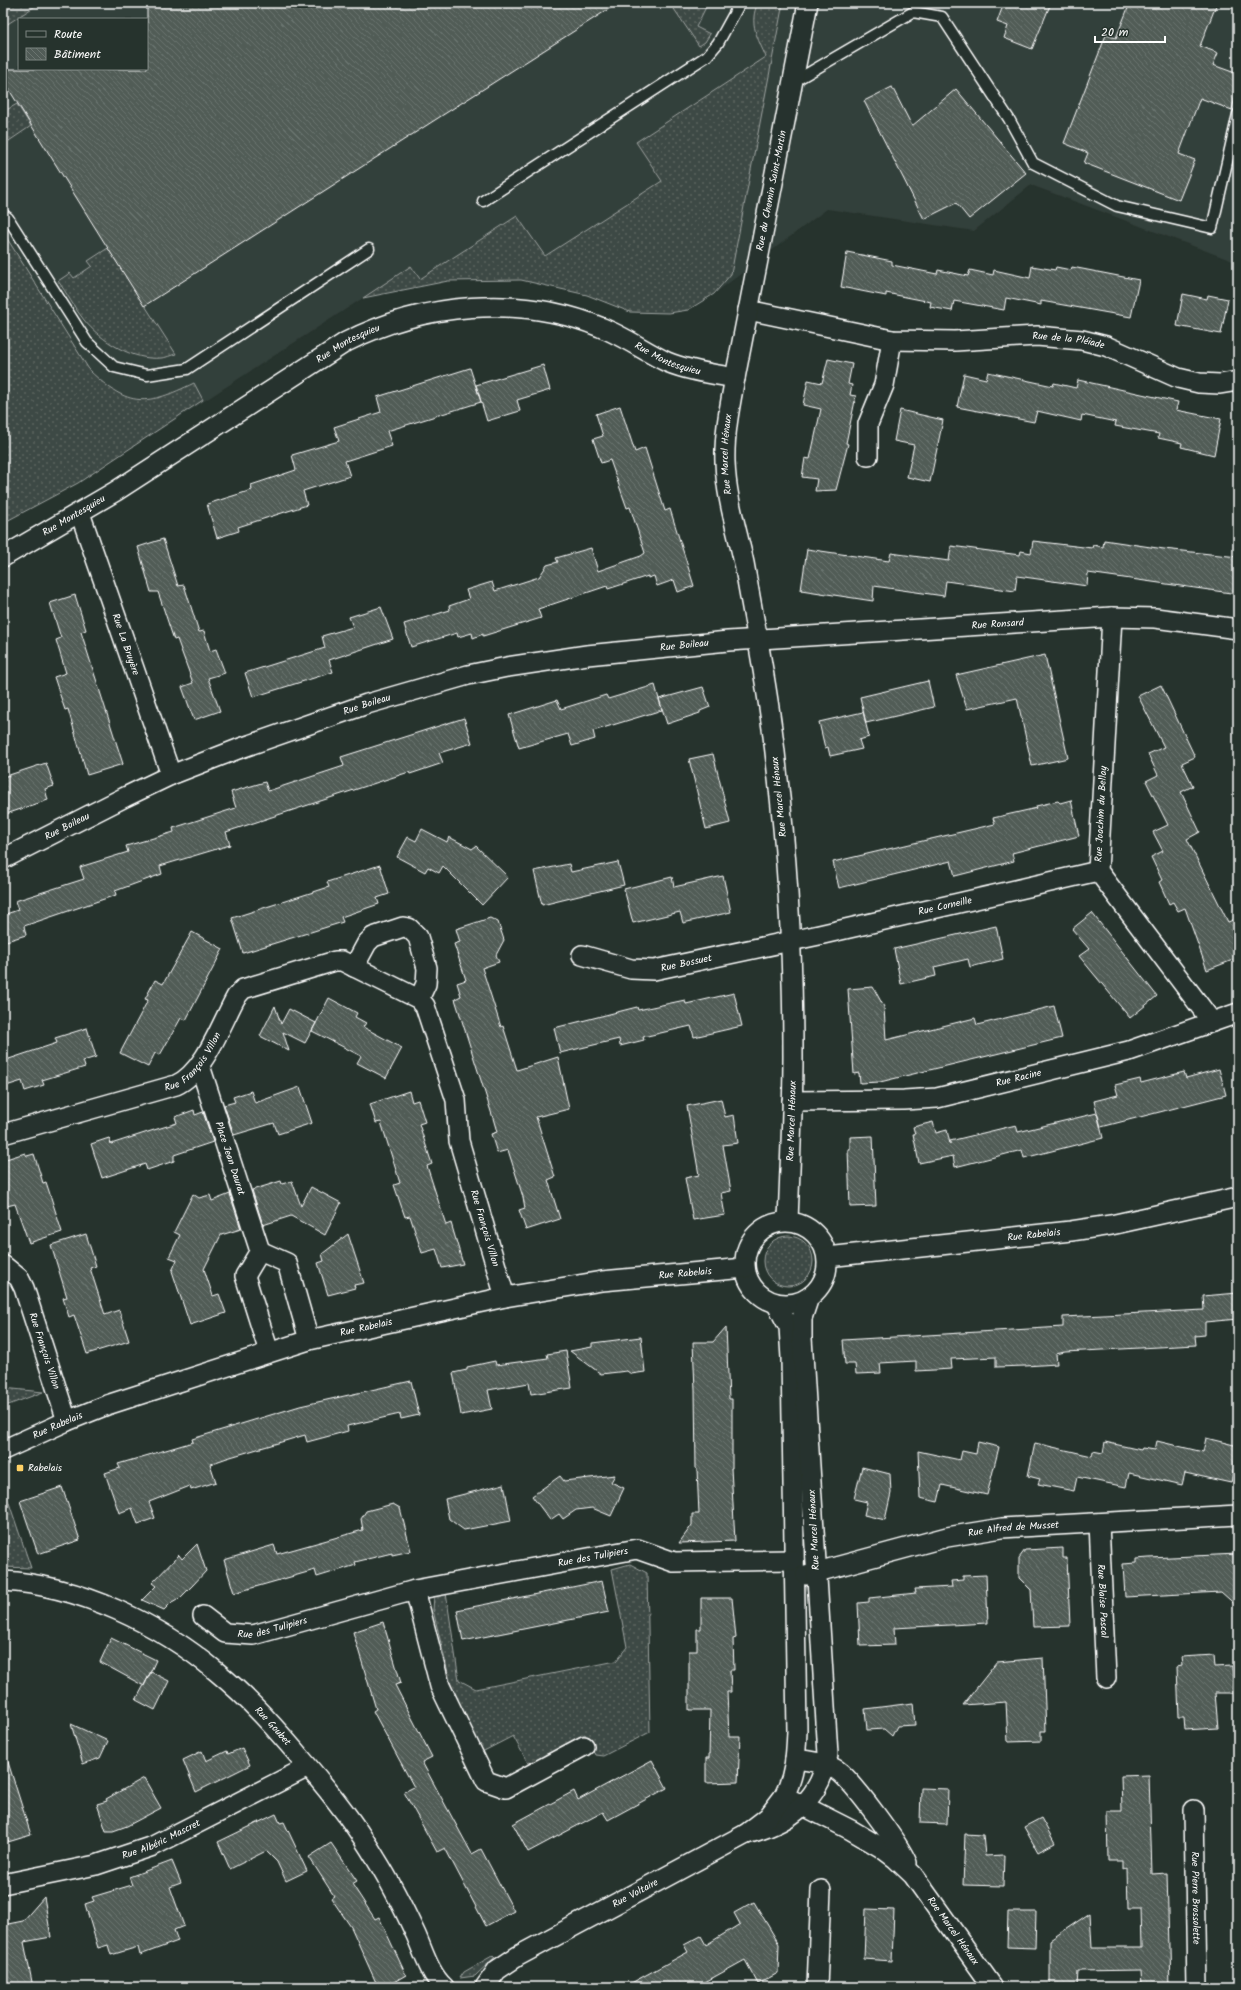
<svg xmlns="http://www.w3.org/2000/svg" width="1241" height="1990" viewBox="0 0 1241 1990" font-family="Kalam,sans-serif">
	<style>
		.built { fill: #333f3a; fill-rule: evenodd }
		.grass { fill: url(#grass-dots); stroke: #9ea4a2 }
		.building { fill: url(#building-back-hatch); stroke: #fff }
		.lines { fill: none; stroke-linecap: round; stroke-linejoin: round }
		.service-casing { stroke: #fff; stroke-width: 13 }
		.minor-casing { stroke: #fff; stroke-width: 22 }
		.service { stroke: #26332d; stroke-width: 10 }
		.minor { stroke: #26332d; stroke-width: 19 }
		.poi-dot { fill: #ffd166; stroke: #26332d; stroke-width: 1.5 }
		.labels { text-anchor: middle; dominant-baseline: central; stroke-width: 3; stroke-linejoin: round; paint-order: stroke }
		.street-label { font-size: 10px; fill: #fff; stroke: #26332d }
		.poi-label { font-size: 10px; fill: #fff; stroke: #26332d; text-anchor: start }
	</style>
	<defs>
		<pattern id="grass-dots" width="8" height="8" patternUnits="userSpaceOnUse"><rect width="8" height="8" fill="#3e4944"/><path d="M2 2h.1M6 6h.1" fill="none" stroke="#5b6460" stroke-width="1.8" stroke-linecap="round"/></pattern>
		<pattern id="building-back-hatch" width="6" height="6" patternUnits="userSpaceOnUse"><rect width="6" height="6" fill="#515c57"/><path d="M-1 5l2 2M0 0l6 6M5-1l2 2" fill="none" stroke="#6b7470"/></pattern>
	</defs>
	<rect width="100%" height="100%" fill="#26332d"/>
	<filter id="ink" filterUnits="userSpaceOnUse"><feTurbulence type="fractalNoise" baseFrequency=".025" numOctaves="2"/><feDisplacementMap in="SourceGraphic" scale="8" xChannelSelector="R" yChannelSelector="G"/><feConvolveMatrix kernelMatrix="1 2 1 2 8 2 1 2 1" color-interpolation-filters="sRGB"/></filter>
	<g filter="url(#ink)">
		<!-- built -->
		<path class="built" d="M3 3H1238V263L1031 185 974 231 827 209 714 294 688 310 669 313 630 312 587 295 521 280 448 281 363 298 78 483 3 523ZM19 19H147V69H19Z"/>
		<!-- grass -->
		<path class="grass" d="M3 3H40L3 27Z
			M670 3H708L696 27 710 34 705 42 699 46Z
			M758 3H783L731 274 714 294 688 310 669 313 630 312 587 295 521 280 448 281 363 298 411 266 420 279 517 216 545 256 662 181 636 142 766 57C758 39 748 23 758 3Z
			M17 104 31 126 3 145V112Z
			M3 232 90 371C129 408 147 406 194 383L203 400 78 483 3 523Z
			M108 248 176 354C171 355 166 358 161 358 133 361 101 341 84 320 74 308 67 293 58 281L70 273 74 278 92 266 88 261Z
			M763 1261a25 25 0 1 1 50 0a25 25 0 1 1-50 0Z
			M3 1388 43 1392 3 1407Z
			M5 1491 31 1568 3 1567V1492Z
			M630 1564 647 1573 650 1732 603 1756 595 1755 585 1734 529 1765 513 1736 482 1752 451 1685 433 1610 434 1596 446 1593 459 1680 476 1689 616 1661 627 1647 612 1569Z
			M492 1956 495 1957 475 1976 460 1978 464 1972Z"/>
		<!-- building -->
		<path class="building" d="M147 3H618L144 306 3 80V69H147Z
			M1004 3H1051L1032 49 1004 38 1008 26 997 22Z
			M1130 3H1217L1200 46 1218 53 1213 65 1238 74V83L1232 110 1200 98 1179 154 1195 160 1179 200 1084 163 1088 153 1064 143 1106 35 1116 38Z
			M892 87 912 126 956 89 1026 173 969 219 956 203 924 219 864 101Z
			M847 252 892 261V265L937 274 938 270 968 276 970 270 993 275 994 270 1030 278 1032 266 1055 270 1056 267 1071 270 1072 267 1139 280 1131 317 1041 301V305L1006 298 1004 310 954 301 952 311 930 307 931 302 886 293V296L841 287Z
			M1183 294 1207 299 1208 295 1228 299 1221 334 1177 326Z
			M828 359 852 364 848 384 852 385 850 395 856 396 846 443 848 444 836 490 815 491 817 479 802 477 805 458 810 459 821 409 803 405 808 380 822 383Z
			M543 365 550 390 517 400 520 411 487 421 476 385Z
			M470 368 481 402 387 431 392 446 345 461 350 476 303 491 307 505 238 527 239 531 217 538 207 504 252 490 251 485 296 470 292 455 339 441 334 427 381 412 377 397Z
			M988 372 1053 386 1054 383 1076 388 1078 380 1178 402 1176 410 1221 419 1214 455 1181 447 1182 443 1158 438 1159 434 1115 426 1116 422 1082 415 1081 421 1037 411 1034 422 957 407 964 374 986 379Z
			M620 406 635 452 645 448 665 511 670 509 694 586 678 592 674 580 657 586 654 576 648 578V576L608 589 607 586 538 609 541 618 483 636V634L473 638 472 633 458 637 457 633 411 647 404 624 450 610 449 606 469 599 466 590 492 582 495 591 539 577 547 565 558 562 556 558 591 548 598 571 641 556 645 553 630 507 627 508 610 460 601 463 593 439 603 436 596 414Z
			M900 410 943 420 930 482 907 477 914 445 894 441Z
			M163 539 178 586 184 585 199 632 204 631 210 651 216 649 225 673 208 678 220 711 194 720 182 687 193 683 177 639 174 640 158 592H151L138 547Z
			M1104 540 1164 549 1238 557V594L1088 573 1087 586 1017 576 1015 591 946 581 944 596 874 586 873 601 801 590 807 549 889 561 891 553 949 561 951 546 1020 555 1021 551 1031 553 1033 541 1092 548 1093 545 1103 547Z
			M75 595 86 630 81 632 123 764 87 775 68 709 65 710 54 677 66 673 56 640 61 638 50 603Z
			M381 607 393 639 329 660 333 672 253 697 245 673 325 648 322 636 353 627 349 617Z
			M1045 655 1068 758 1032 766 1017 698 967 709 956 675Z
			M928 681 934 707 866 723 860 697Z
			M655 685 662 710 593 731 595 739 572 746 568 734 519 748 509 715 557 700 561 709 606 695 608 699Z
			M1161 685 1195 757 1182 763 1193 786 1181 792 1200 832 1187 839 1228 922 1238 918V958L1207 970 1185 908 1178 911 1173 902 1169 904 1159 882 1162 880 1151 857 1163 851 1153 832 1168 825 1146 781 1158 775 1148 754 1164 747 1138 696Z
			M703 687 710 707 700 711V713L667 724 659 699Z
			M863 712 869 737 859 740 862 749 830 756 828 747 825 748 819 722Z
			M464 718 472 743 439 753 443 763 410 774 409 772 226 832 230 845 160 866 162 874 115 891 116 895 24 926 26 935 3 942V915L18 910 15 901 84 879 80 867 128 852 126 846 174 832 173 828 236 808 231 792 265 782 268 791 344 766 341 757Z
			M713 754 730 823 706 829 689 759Z
			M46 763 54 786 45 789 48 800 3 815V777Z
			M1071 800 1079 836 1012 853 1014 861 955 876 951 861 839 888 833 862 995 824 993 818 1037 808 1036 806 1058 801 1060 803Z
			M422 829 447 842 449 837 472 849 476 846 508 877 482 905 443 866 439 873 428 867 425 872 397 857 408 837 416 841Z
			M618 862 624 885 542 905 534 871 569 864 571 872Z
			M380 865 389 894 377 898 379 904 341 917 343 922 243 953 232 918 329 887 327 882Z
			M723 876 731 912 683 923 680 912 633 923 624 889 672 877 674 887Z
			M1092 913 1157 996 1130 1018 1079 956 1089 949 1072 929Z
			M490 918 498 922 504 940 496 955 499 962 482 968 501 1027 503 1026 517 1070 558 1057 569 1109 536 1117 555 1177 548 1180 560 1219 526 1230 519 1210 525 1208 523 1197 508 1150 497 1153 491 1134 497 1132 493 1118 455 999 461 996 457 983 466 980 454 944 460 942 456 929Z
			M996 926 1003 959 970 967 968 959 934 967 936 976 901 984 894 949Z
			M192 932 223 949 186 1020 181 1018 160 1055 155 1053 148 1067 120 1053 148 1000 145 999 155 980 163 984Z
			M873 987 884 1007 886 1040 975 1018 977 1025 1054 1006 1062 1038 880 1082 860 1083 859 1073 854 1074 848 989Z
			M734 993 742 1026 694 1037 691 1026 643 1037 644 1040 620 1046 619 1039 560 1053 554 1028 637 1007 638 1010 685 1000 686 1004Z
			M329 998 357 1013 355 1017 366 1023 363 1027 402 1048 386 1078 357 1063 361 1056 312 1031Z
			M275 1006 281 1024 289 1009 316 1023 305 1043 283 1032 289 1051 260 1036Z
			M87 1028 96 1057 83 1061 85 1067 42 1080 44 1085 25 1091 22 1081 3 1087V1061L57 1043 55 1038Z
			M1219 1069 1226 1095 1101 1127 1094 1101 1118 1095 1115 1085 1140 1079 1141 1083 1184 1072 1186 1078Z
			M300 1087 312 1123 278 1134 274 1123 234 1135 224 1105 235 1102 233 1097 251 1091 255 1103Z
			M409 1091 412 1102 418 1100 425 1122 419 1124 432 1164 427 1166 446 1225 451 1223 463 1264 442 1268 436 1249 422 1253 410 1216 405 1217 394 1185 400 1183 381 1122 376 1123 370 1104Z
			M721 1099 725 1117 734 1115 738 1143 723 1145 731 1191 721 1193 725 1215 693 1220 685 1178 699 1175 687 1106Z
			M194 1110 195 1115 203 1112 213 1142 174 1155V1161L147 1170 145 1164 102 1178 91 1144 109 1138 111 1144 154 1130 177 1123 175 1117Z
			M1097 1113 1103 1138 1024 1158 1022 1150 955 1167 953 1156 919 1163 913 1134H915L913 1127 933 1122 936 1133 947 1130 950 1144V1141L1016 1125 1018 1132Z
			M873 1136 876 1206 850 1207 848 1149H850V1137Z
			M25 1153 27 1156 34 1154 43 1183 46 1182 62 1232 29 1243 15 1204 3 1207V1160Z
			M281 1181 282 1184 292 1181 301 1206 311 1187 341 1203 325 1235 291 1216 263 1225 252 1190Z
			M193 1194 199 1198 210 1195 212 1201 230 1194 241 1229 221 1235 204 1269 213 1296 219 1294 226 1313 190 1325 172 1271 177 1260 169 1257 180 1235 174 1232Z
			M86 1234 96 1266 90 1268 105 1315 119 1310 129 1341 87 1354 74 1315 69 1317 63 1298 67 1297 51 1245Z
			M348 1234 364 1283 354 1285 355 1288 328 1295 318 1263 324 1261 322 1254Z
			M1238 1293V1319L1205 1322V1335L1195 1336 1196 1345 1065 1352 1056 1354 1057 1364 1025 1366 996 1367V1357L951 1359 952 1369 916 1371V1361L880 1363 881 1373 856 1374 855 1364H845L843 1340 1063 1327V1317L1204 1310 1203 1296Z
			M726 1327 729 1399H732V1468H731L735 1541 679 1543 692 1525V1514H699L697 1469H696L695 1390 693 1342H713Z
			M641 1337 645 1372 631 1374 627 1371 601 1374 570 1351 592 1347V1343Z
			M566 1351 572 1388 531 1394 529 1383 488 1390 492 1409 461 1415 453 1373 467 1370V1367L495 1361 496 1365 548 1358 547 1354Z
			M411 1381 419 1415 401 1419 400 1414 347 1426 348 1431 307 1442 305 1435 227 1458 210 1464 216 1482 191 1490 190 1486 149 1502 155 1518 138 1524 132 1508 119 1513 105 1473 120 1468 118 1464 193 1442 192 1439 300 1406Z
			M1206 1438 1238 1446 1231 1483 1185 1473 1182 1485 1129 1473 1126 1487 1077 1477 1074 1491 1038 1484 1040 1479 1028 1476 1035 1443 1092 1456 1093 1451 1103 1453 1105 1442 1141 1450 1142 1448 1155 1450 1157 1441 1203 1452Z
			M978 1442 999 1447 987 1495 942 1485 938 1502 920 1498 918 1451 960 1460 962 1451 976 1454Z
			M862 1467 890 1474 891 1493 885 1520 864 1515 867 1502 854 1499Z
			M615 1475 611 1482 624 1488 611 1516 592 1508 576 1510 563 1519 559 1514 550 1520 532 1496 560 1476 564 1481Z
			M504 1484 511 1521 464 1530 449 1519 445 1499Z
			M62 1487 80 1540 38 1554 20 1501Z
			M393 1504 400 1508 411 1551 392 1555V1553L355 1562 356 1565 317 1577 315 1570 234 1593 224 1560 274 1545 277 1554 363 1530 361 1519 366 1511Z
			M197 1544 206 1571 193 1585 178 1600 177 1599 172 1602 164 1610 142 1600 156 1586 152 1583 179 1555 182 1559Z
			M1063 1548V1558H1067L1070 1626 1033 1627 1031 1590 1019 1578V1558L1025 1550Z
			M1238 1554V1607L1221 1592 1125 1597 1123 1564 1136 1563V1559L1149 1558Z
			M986 1575 988 1623 894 1628 895 1645 860 1646 858 1603 869 1602V1598L916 1593 915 1589 952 1587 951 1581 963 1580V1576Z
			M602 1581 609 1612 463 1641 457 1610Z
			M701 1598H732L736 1638 733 1639 734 1670H730L731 1692H727L729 1736H740L738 1782 706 1783V1758H709L710 1710H689V1651H697V1629H701Z
			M383 1622 401 1683 395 1685 432 1757 422 1762 472 1854 481 1849 514 1911 486 1926 445 1848 437 1852 404 1792 414 1787 373 1711 376 1709 353 1632Z
			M111 1638 156 1660 144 1686 100 1662Z
			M1214 1655 1215 1667 1232 1666 1234 1693H1215L1218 1728 1185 1730 1184 1717H1179L1177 1667 1182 1666 1181 1657Z
			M1043 1658 1046 1731H1041V1741L1008 1742 1006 1702 963 1705 997 1662Z
			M151 1672 169 1681 155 1710 136 1700Z
			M913 1703 915 1725 897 1726 892 1736 884 1729 867 1730 865 1709Z
			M71 1724 108 1741 100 1758 83 1764Z
			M242 1748 250 1765 196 1792 183 1760 202 1751 206 1761 227 1751 228 1754Z
			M7 1759 31 1835 8 1842 3 1824V1760Z
			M652 1760 667 1788 608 1820 603 1812 528 1852 513 1824 574 1791 578 1800Z
			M1149 1775 1152 1874 1167 1873 1170 1987H1142L1141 1970 1078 1971 1077 1987H1050V1940L1090 1913 1092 1948H1141L1140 1909H1128L1127 1868 1122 1869V1861H1108L1107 1811H1122L1121 1776Z
			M144 1778 161 1808 127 1826 113 1831H106L97 1804 107 1801 106 1799Z
			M921 1788 948 1789 947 1824 920 1823Z
			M276 1814 280 1823 284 1822 307 1871 286 1881 277 1862 266 1851 230 1869 218 1842Z
			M1041 1818 1055 1843 1038 1852 1024 1827Z
			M965 1834 983 1835 985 1856 1004 1855 1003 1886 963 1885Z
			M331 1843 357 1881 352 1884 375 1919 379 1917 406 1975 385 1987H378L351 1927 331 1898 334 1896 309 1857Z
			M172 1861 181 1883 170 1887 184 1926 174 1930 178 1941 140 1955 138 1947 111 1955 108 1945 98 1948 85 1904 94 1901 92 1897 132 1885 129 1877Z
			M44 1897 51 1937 24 1942 33 1987H3V1925L23 1921Z
			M754 1902 779 1944 778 1973 758 1984 745 1960 696 1987H624L688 1952 684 1945 701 1936 706 1945 740 1924 734 1913Z
			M866 1909 894 1910 892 1961 864 1959Z
			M1008 1912H1036L1035 1948 1007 1947Z"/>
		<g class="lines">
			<!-- service casing -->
			<g class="service-casing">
				<path id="service" d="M793 82 913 12 942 17 1009 119 1033 163 1117 206 1212 228 1238 114
					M483 201 707 56 718 43 740 3
					M3 214 8 218 87 342 114 367 147 375 187 369 369 249"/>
			</g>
			<!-- minor casing -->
			<g class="minor-casing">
				<g id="minor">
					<path id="s1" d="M748 310 892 340 955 341 1037 336 1082 340 1106 346 1178 378 1199 383 1220 384 1238 381"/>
					<path d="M868 456V424L884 385 892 340"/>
					<path id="s2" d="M80 513 171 775"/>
					<path id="s3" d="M3 557 116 491 346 342C423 303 519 294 600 327 624 336 644 351 667 362 689 371 713 374 735 378"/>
					<path d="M1112 617 1098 871 1212 1022"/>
					<path id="s4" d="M3 859 125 797 171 775 238 749 367 704 468 675 507 667 587 655 728 641 1112 617 1155 618 1238 629"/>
					<path id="s5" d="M582 955 631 969 654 970 819 935 1098 871"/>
					<path d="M354 967 367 943 373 937 403 927 409 928 418 937 427 968 426 984 419 999"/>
					<path id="s6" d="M200 1066 260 1251"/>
					<path id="s7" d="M792 1101 904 1100 937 1098 1129 1051 1238 1013"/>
					<path id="s8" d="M3 1134 176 1085C205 1072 221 1024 236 997L243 989 335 961H342L419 999 425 1006 456 1100 459 1141 505 1297"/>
					<path id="s9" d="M788 1221C790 1166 793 1110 793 1055 793 960 788 864 777 770 770 701 756 631 744 563 737 530 726 497 725 462 724 434 730 405 735 378L808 3"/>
					<circle cx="786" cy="1263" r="41"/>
					<path id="s10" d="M827 1257 1071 1231 1111 1225 1238 1197"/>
					<path id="s11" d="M3 1265 19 1278 24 1288 67 1421"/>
					<path id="s12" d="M776 1303 789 1327 791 1358 797 1731C796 1755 795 1775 784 1796L851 1830 880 1847 896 1859 913 1875 993 1987"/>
					<path d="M269 1352 245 1276 260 1251 287 1263 309 1340"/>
					<path id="s13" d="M3 1450 67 1421 107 1405 309 1340 505 1297 602 1281 745 1268"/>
					<path id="s14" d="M1099 1523 1106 1678"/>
					<path id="s15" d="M806 1575 947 1537 1002 1528 1238 1515"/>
					<path id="s16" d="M3 1581C79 1585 160 1624 217 1672 250 1699 278 1731 305 1763 331 1793 356 1825 376 1859 391 1883 404 1909 416 1935 423 1951 430 1975 444 1987"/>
					<path d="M415 1590 440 1686 486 1781 506 1788 584 1746"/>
					<path id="s17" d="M203 1616 225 1633 253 1635 415 1590 637 1549 674 1562 794 1560"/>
					<path d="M795 1759C809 1761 825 1762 837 1770 853 1781 899 1844 907 1863"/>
					<path id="s18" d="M1194 1810 1197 1987"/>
					<path d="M746 1834C790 1823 820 1801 828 1754L802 1338V1318L809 1297"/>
					<path id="s19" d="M3 1884 96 1865 153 1846 308 1767"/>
					<path id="s20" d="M485 1987 497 1970 518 1956 746 1834 768 1817 784 1796"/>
					<path d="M817 1987 821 1890"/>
				</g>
			</g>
			<!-- service -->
			<use href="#service" class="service"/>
			<!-- minor -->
			<use href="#minor" class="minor"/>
		</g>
	</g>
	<!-- markers -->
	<rect class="poi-dot" x="16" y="1464" width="8" height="8" rx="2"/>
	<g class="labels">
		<!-- street labels -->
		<g class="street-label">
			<text stroke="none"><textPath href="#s9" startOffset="1040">Rue du Chemin Saint-Martin</textPath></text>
			<text stroke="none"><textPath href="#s1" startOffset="324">Rue de la Pléiade</textPath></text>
			<text stroke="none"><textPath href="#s3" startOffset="406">Rue Montesquieu</textPath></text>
			<text stroke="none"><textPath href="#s3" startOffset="742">Rue Montesquieu</textPath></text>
			<text stroke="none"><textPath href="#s9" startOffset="772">Rue Marcel Hénaux</textPath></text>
			<text stroke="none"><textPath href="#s3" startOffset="82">Rue Montesquieu</textPath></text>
			<text stroke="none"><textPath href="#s4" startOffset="1034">Rue Ronsard</textPath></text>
			<text stroke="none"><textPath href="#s2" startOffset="139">Rue La Bruyère</textPath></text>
			<text stroke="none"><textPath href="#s4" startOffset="720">Rue Boileau</textPath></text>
			<text stroke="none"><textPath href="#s4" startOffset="396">Rue Boileau</textPath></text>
			<text transform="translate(779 797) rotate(-96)">Rue Marcel Hénaux</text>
			<text transform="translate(1101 814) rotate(-87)">Rue Joachim du Bellay</text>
			<text stroke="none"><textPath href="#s4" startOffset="72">Rue Boileau</textPath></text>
			<text stroke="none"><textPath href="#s5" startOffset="372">Rue Corneille</textPath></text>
			<text stroke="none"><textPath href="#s5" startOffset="107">Rue Bossuet</textPath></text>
			<text stroke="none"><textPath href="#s8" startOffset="208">Rue François Villon</textPath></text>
			<text stroke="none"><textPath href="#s7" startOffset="229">Rue Racine</textPath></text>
			<text stroke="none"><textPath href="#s9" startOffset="100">Rue Marcel Hénaux</textPath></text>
			<text stroke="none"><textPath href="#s6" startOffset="97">Place Jean Daurat</textPath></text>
			<text stroke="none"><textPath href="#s8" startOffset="728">Rue François Villon</textPath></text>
			<text stroke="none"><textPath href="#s10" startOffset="208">Rue Rabelais</textPath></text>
			<text stroke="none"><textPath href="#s13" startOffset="708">Rue Rabelais</textPath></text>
			<text stroke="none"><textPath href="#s13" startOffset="384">Rue Rabelais</textPath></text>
			<text stroke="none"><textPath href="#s11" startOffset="98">Rue François Villon</textPath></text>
			<text stroke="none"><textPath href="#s13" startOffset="60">Rue Rabelais</textPath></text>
			<text transform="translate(814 1530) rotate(-93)">Rue Marcel Hénaux</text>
			<text stroke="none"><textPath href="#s15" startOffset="213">Rue Alfred de Musset</textPath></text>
			<text stroke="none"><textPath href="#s17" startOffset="405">Rue des Tulipiers</textPath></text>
			<text stroke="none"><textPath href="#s14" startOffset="78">Rue Blaise Pascal</textPath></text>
			<text stroke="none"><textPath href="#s17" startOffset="76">Rue des Tulipiers</textPath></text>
			<text stroke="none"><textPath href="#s16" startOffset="314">Rue Goubet</textPath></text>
			<text stroke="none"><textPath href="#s19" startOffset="165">Rue Albéric Mascret</textPath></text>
			<text stroke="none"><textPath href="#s20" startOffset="179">Rue Voltaire</textPath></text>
			<text stroke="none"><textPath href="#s18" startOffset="88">Rue Pierre Brossolette</textPath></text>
			<text stroke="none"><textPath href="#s12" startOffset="719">Rue Marcel Hénaux</textPath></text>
		</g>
		<!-- poi labels -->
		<g class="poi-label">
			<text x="28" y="1468">Rabelais</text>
		</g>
	</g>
	<!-- margin -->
	<rect width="1241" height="1990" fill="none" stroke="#26332d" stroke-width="16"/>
	<rect x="8" y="8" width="1225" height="1974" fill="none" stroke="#fff" stroke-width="1.5" filter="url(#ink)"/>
	<!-- legend -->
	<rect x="18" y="18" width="130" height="52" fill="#26332d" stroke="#7d8581"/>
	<rect x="26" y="31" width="20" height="6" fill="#26332d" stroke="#7d8581"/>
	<text x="54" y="38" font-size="12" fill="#ffffff">Route</text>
	<rect x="26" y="48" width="20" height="12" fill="url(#building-back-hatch)" stroke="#7d8581"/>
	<text x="54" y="58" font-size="12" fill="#ffffff">Bâtiment</text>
	<!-- scale -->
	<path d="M1095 36v6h70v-6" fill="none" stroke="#ffffff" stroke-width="2"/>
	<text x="1101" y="36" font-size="12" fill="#ffffff" stroke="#26332d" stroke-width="3" paint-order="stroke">20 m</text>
</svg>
